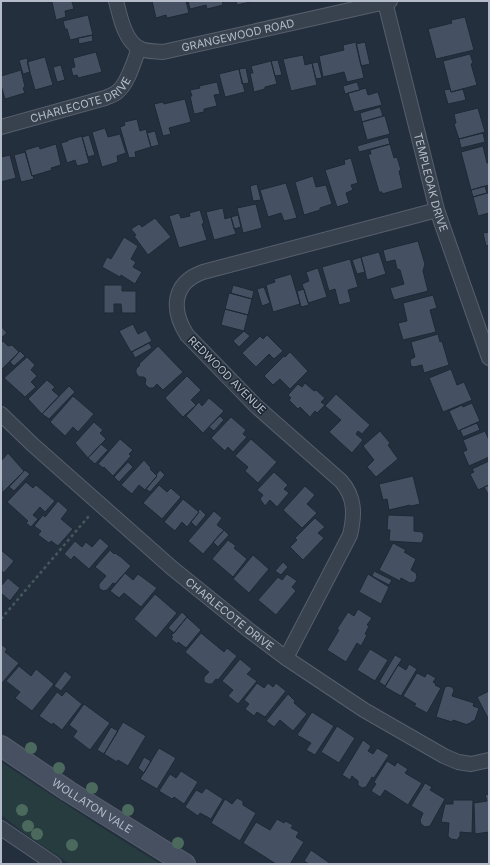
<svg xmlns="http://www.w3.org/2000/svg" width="490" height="865" viewBox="0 0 490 865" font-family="Inter,sans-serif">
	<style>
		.green { fill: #263c3f }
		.building { fill: #455162; stroke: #1f2835 }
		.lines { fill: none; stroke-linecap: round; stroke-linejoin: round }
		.street-casing { stroke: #565f6c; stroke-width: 16 }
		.secondary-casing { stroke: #565f6c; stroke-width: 22 }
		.path { stroke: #44595c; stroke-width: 2.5; stroke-dasharray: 3 3; stroke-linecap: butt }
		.street { stroke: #38414e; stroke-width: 14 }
		.secondary { stroke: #465061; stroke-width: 20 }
		.tree { fill: #4b6a5d }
		.labels { text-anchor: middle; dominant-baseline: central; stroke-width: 3; stroke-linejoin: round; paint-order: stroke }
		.street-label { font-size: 11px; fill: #b4bcc9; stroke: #1d2633 }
	</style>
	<rect width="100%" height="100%" fill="#242f3e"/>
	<!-- green -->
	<path class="green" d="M1 762 93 822 160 864H70L31 838 1 815Z"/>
	<!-- building -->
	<path class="building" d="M43 1H77L72 2 74 9 65 11 66 17 56 20 52 2 46 3Z
		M152 1H186L189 13 167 18 166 15 156 18Z
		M188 1H222L223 5 207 9 206 5 190 9Z
		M236 1H255L237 5Z
		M88 15 93 35 70 40 67 29H65L63 21Z
		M465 17 474 50 436 59 428 29 452 23 451 20Z
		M92 35 93 41 79 44 78 38Z
		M356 42 364 78 347 82 344 72 323 77 319 56 344 50 343 45Z
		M365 42 370 64 361 66 356 44Z
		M96 52 102 72 78 78 77 75 73 76 71 68 75 67 73 58Z
		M470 54 473 63 471 64 477 85 451 92 443 61Z
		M303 55 305 65 312 63 317 85 291 91 283 59Z
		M45 57 53 85 35 90 27 62Z
		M27 58 30 72 23 74 19 60Z
		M278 60 282 75 275 76 271 61Z
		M271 61 277 84 265 87V89L254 92 250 73H253L251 66Z
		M318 62 322 78 316 79 312 63Z
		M61 65 65 80 57 82 53 67Z
		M246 68 249 83 242 84 239 69Z
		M239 69 245 92 225 97 219 74Z
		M21 70 25 87 23 88 25 93 5 99 1 85V76Z
		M217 82 220 94 214 95 217 106 204 109V112L194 114 190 96H192L190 90 200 88 199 86Z
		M357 82 360 90 345 94 343 86Z
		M366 88 368 95 378 92 382 105 354 112 348 93Z
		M450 89 451 92 463 89 466 100 448 104 444 90Z
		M185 99 191 122 169 128 171 134 163 136 154 104 163 102 164 104Z
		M380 107 383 116 362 122 360 113Z
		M478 108 485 132 459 139 454 124 456 123 454 114Z
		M383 116H385L390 134 367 140 362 122Z
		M137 119 140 131 146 129 151 147 135 152 136 157 129 158 120 127 125 125 124 122Z
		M105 128 108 137 120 134 126 153 117 156 118 162 102 167 92 132Z
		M155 131 159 145 151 147 147 133Z
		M483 133 485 142 461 148 459 139Z
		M89 135 95 155 88 157 82 137Z
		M82 136 89 163 77 166 75 160 67 163 61 143 68 141V140Z
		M388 137 390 144 359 152 357 146Z
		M56 144 61 165 51 168 52 170 32 176 25 150 39 146 40 149Z
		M390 144 394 158 397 157 401 170 399 171 403 188 382 194V192H379L368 154H371L370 150Z
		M483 146 487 163H489V185L471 190 461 152Z
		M25 152 32 176 33 175 34 179 21 182 14 155Z
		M10 155 16 178 1 182V157Z
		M351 158 358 183 351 185 353 190 346 193 349 203 337 207 325 170 345 164 344 160Z
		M313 176 316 187 326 185 332 204 320 208V210L304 215 295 182Z
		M286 183 297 218 284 221 281 213 268 217 260 190Z
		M257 184 261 200 253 201 250 186Z
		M485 186 487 193 473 197 471 190Z
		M487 193H489V213L478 216 473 197Z
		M256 204 262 228 243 233 237 208Z
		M223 208 225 219 231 217 236 234 214 240 206 212Z
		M200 210 204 223 202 224 207 240 179 248 169 216 179 213 181 218 190 216 189 213Z
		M238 215 241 227 234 229 231 217Z
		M155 218 171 237 148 255 134 236 136 235 131 229 139 224 142 227Z
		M489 232V245L486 246 483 233Z
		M124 237 138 246 131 259 136 262 133 267 142 272 135 284 121 275 120 277 102 267 107 257 111 259Z
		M418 241 425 264 423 271 428 291 394 300 390 288 404 284 400 270 397 269 395 260 386 262 383 250Z
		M379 252 386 274 367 280 361 257Z
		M361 257 365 272 357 274 352 260Z
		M350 259 358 287 348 290 351 302 339 305 335 289 329 291 322 267Z
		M318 268 327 297 308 303 302 284 309 281 306 272Z
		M291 274 300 304 273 312 266 285 275 282 274 279Z
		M104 285H122V291H136V313H122L121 304H114V313H104Z
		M233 285 254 291 252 299 231 293Z
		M264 287 270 303 262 306 257 289Z
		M304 289 309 305 301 307 297 291Z
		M229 293 252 299 248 315 225 309Z
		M433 295 437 308 430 310 436 332 403 340 398 323 407 321 403 303Z
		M225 309 248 315 244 331 221 325Z
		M133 324 138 334 146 330 152 341 131 352 119 331Z
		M1 326 7 333 1 338Z
		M244 331 250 336 239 347 233 341Z
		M438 334 440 342 442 341 449 365 424 373 422 365 414 367 411 366 410 361 411 359 415 357 411 342Z
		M267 335 283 351 274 359 269 354 256 367 242 353 260 336 263 339Z
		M3 341 8 346 12 345 19 352 1 370V343Z
		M149 343 152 348 135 358 132 352Z
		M158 346 183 372 163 390 157 384 153 388H149L145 384 146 379 144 377H139L136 373V369L140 365 139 364Z
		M20 351 25 356 14 366 10 362Z
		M290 352 308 371 290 389 280 379 273 385 264 376 284 356 285 357Z
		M27 357 35 365 31 370 37 376 31 382 36 387 25 397 4 378Z
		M451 369 457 385 464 382 472 400 443 412 429 378Z
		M187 376 201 390 191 400 196 405 183 417 165 398Z
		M47 380 55 387 52 390 59 396 42 414 28 399Z
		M305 383 314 391 316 390 325 398 321 402 325 405 317 413 315 411 310 417 300 407 298 409 289 400 291 398 288 395 298 384 302 387Z
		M69 386 75 392 49 419 42 414Z
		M336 394 370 425 362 434 358 431 356 434 363 440 352 453 329 432 341 420 325 406Z
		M73 396 94 414 78 432 73 427 65 436 50 422Z
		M209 398 224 411 203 433 186 416 199 402 202 406Z
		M472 403 480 421 458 431 449 411 462 405 463 407Z
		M220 416 224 420 214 431 209 427Z
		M231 417 246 430 243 434 247 437 233 452 228 447 225 451 211 438Z
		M94 422 103 430 100 433 106 439 88 458 75 443Z
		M477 423 480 430 463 437 460 430Z
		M380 431 390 443 388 445 398 459 376 477 367 467 374 460 363 446Z
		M485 431 489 440V457L469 466 463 452 467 450 463 440Z
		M120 439 133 450 129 454 131 456 113 476 104 467 103 468 98 464Z
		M251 439 277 462 258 483 245 471 248 467 235 456Z
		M101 444 108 450 95 464 88 458Z
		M8 453 24 471 2 493 1 461Z
		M144 460 151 468 150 469 157 476 145 490 139 485 132 494 121 485Z
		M489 461V485L478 490 470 474 474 472 472 469Z
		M128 462 133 467 119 482 114 477Z
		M25 470 30 474 14 491 9 487Z
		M160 470 165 475 150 492 146 489 157 476 156 475Z
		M274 472 288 485 284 489 289 493 277 507 270 500 265 506 260 499 263 495 257 490Z
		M413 476 420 504 411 506 410 505 389 510 387 499 383 500 379 484Z
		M26 482 33 488 36 485 55 501 45 512 40 507 33 515 38 519 31 527 26 523 28 521 7 502Z
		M159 485 167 492 171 488 181 497 162 519 143 503Z
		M489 485V494H488L484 487Z
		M305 486 315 495 307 504 317 513 302 528 283 510Z
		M183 499 199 512 187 527 182 522 175 531 164 522Z
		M58 501 68 510 61 519 73 529 58 546 51 541 49 543 38 535 41 531 34 526 43 515 45 517Z
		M200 509 206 515 196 527 191 522 199 512 198 511Z
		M214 511 222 518 217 525 224 530 203 554 188 541Z
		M388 515 414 516V531L422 532 424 535 423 540 421 543 389 541 390 530H387Z
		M315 518 325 527 318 533 324 538 303 560 290 547 297 540 295 538Z
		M224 530 229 535 218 547 213 542Z
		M100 538 109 546 89 569 74 556 71 560 64 554 75 541 82 547 86 542 92 547Z
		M228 540 236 546 234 548 247 559 233 577 212 559Z
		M393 543 406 550 404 552 416 559 411 570 416 573 417 577 415 582 410 583 401 578 400 581 379 570Z
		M1 550 14 561 4 573 1 570Z
		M110 550 114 554 115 553 121 557 131 566 115 584 113 583 107 590 103 591 99 588V584L106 576 95 567Z
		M253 555 269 569 249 593 233 579Z
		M283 562 288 567 281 575 275 571Z
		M374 571 392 580 389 585 372 576Z
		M125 573 133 580 138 574 157 588 141 607 124 593 119 598 110 591Z
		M287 574 297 581 292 587 296 591 276 615 258 600 278 577 282 580Z
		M368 574 389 587 381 604 359 592Z
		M8 578 20 588 10 601 1 593V586Z
		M155 594 177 613 156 638 134 619Z
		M358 609 372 618 367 625 369 626 365 634 367 635 361 646 357 643 346 662 327 650 339 630 337 629 348 612 354 616Z
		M182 612 187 617 174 633 168 628Z
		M187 617 201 630 186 648 178 642 177 644 171 639 173 637 171 636Z
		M201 633 224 652 227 648 237 656 218 680 216 679 212 684H208L204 682V677L209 672 185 652Z
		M1 644 7 649 5 652 19 663 2 683 1 682Z
		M370 649 388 660 375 681 357 670Z
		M395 655 402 659 385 686 379 682Z
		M240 659 252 669 247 674 257 681 238 704 228 696 233 690 222 681Z
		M409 664 417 669 401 696 385 687 398 665 406 670Z
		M19 666 31 676 36 669 54 684 32 711 15 698 20 692 6 681Z
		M65 671 72 677 61 691 54 686Z
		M417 673 425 677 427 673 436 678 433 682 436 684 435 685 441 688 427 713 414 706 416 704 403 696Z
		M257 683 264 688 268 683 273 687 276 683 286 691 265 717 257 712 254 716 245 709 249 704 244 700Z
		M448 686 452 687 454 690 452 696 474 703 473 706 479 708 475 720 471 722 470 724 468 723V725L453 720 452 722 436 717 445 687Z
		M66 691 82 704 62 730 53 723 52 725 39 716 57 692 62 696Z
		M489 691V720L477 697Z
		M288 694 295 701 294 703 307 714 293 731 280 720 274 727 266 721Z
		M84 704 110 723 90 750 73 737 77 731 69 725Z
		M312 712 334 726 315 755 306 750 311 743 297 735Z
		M123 722 146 736 128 766 118 760 117 762 104 754Z
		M337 726 355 738 339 763 321 752Z
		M111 727 118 731 104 754 97 750Z
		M363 740 371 746 368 751 373 754 377 748 389 755 374 778 372 777 366 787 362 788 358 785V781L352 776 350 780 342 775Z
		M159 748 176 758 157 789 140 779Z
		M144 757 151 761 144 773 138 768Z
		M387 761 395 766 397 762 408 769 405 773 422 783 408 805 385 790 380 797 371 791 376 784 374 782Z
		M181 771 198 782 184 804 174 797 172 799 159 791 170 774 176 778Z
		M425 783 432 787 430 790 445 799 430 826 425 827 421 824 420 820 423 813 411 806Z
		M206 788 223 799 211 819 200 813 198 816 185 807 196 790 202 793Z
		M489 794V832L475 834 474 803 487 801 485 795Z
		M237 798 243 801V805L256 813 240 841 211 823 225 799 232 804Z
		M453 800H473L472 833 460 832V836L457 840 451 839 448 836 449 823 441 822 445 804H453Z
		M277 819 284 823 285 821 293 825 291 828 299 832 296 837 304 842 290 864H276L243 843 256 822 270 830Z
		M311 850 331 864H309L304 861Z"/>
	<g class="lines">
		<!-- street casing -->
		<g class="street-casing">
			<g id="street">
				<path id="s1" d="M116 1C120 15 124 40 139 48 145 52 156 51 163 52L390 1"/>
				<path id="s2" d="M385 2 437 210 489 358"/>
				<path id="s3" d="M1 127 105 98C109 96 114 95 117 92 128 84 134 61 139 48"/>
				<path id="s4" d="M1 414 32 444 172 568 250 631 286 658 364 710 444 756 458 762 471 764 489 760"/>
				<path d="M286 658 350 535C355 514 355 497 341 481L256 406 187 335C171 310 172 283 203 272L437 210"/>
				<path d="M1 828 54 864"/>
			</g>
		</g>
		<!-- secondary casing -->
		<g class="secondary-casing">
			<g id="secondary">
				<path id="s5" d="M1 746 68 791 185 864"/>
			</g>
		</g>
		<!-- path -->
		<path class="path" d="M1 619 89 516"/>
		<!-- street -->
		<use href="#street" class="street"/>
		<!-- secondary -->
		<use href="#secondary" class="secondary"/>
	</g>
	<!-- trees -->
	<g class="tree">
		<circle cx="31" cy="748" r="6"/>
		<circle cx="59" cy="768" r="6"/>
		<circle cx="92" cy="788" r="6"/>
		<circle cx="22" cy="810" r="6"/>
		<circle cx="128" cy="810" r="6"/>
		<circle cx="28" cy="826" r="6"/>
		<circle cx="37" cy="834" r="6"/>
		<circle cx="178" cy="843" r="6"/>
		<circle cx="72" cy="845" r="6"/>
	</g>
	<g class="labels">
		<!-- street labels -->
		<g class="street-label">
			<text stroke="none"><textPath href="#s1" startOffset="155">GRANGEWOOD ROAD</textPath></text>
			<text stroke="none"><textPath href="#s3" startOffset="85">CHARLECOTE DRIVE</textPath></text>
			<text stroke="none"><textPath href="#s2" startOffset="186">TEMPLEOAK DRIVE</textPath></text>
			<text transform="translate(227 375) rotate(45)">REDWOOD AVENUE</text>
			<text stroke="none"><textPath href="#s4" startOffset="304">CHARLECOTE DRIVE</textPath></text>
			<text stroke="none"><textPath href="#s5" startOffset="109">WOLLATON VALE</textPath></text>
		</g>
	</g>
	<!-- border -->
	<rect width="490" height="865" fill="none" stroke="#b4bcc9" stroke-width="4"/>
</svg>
